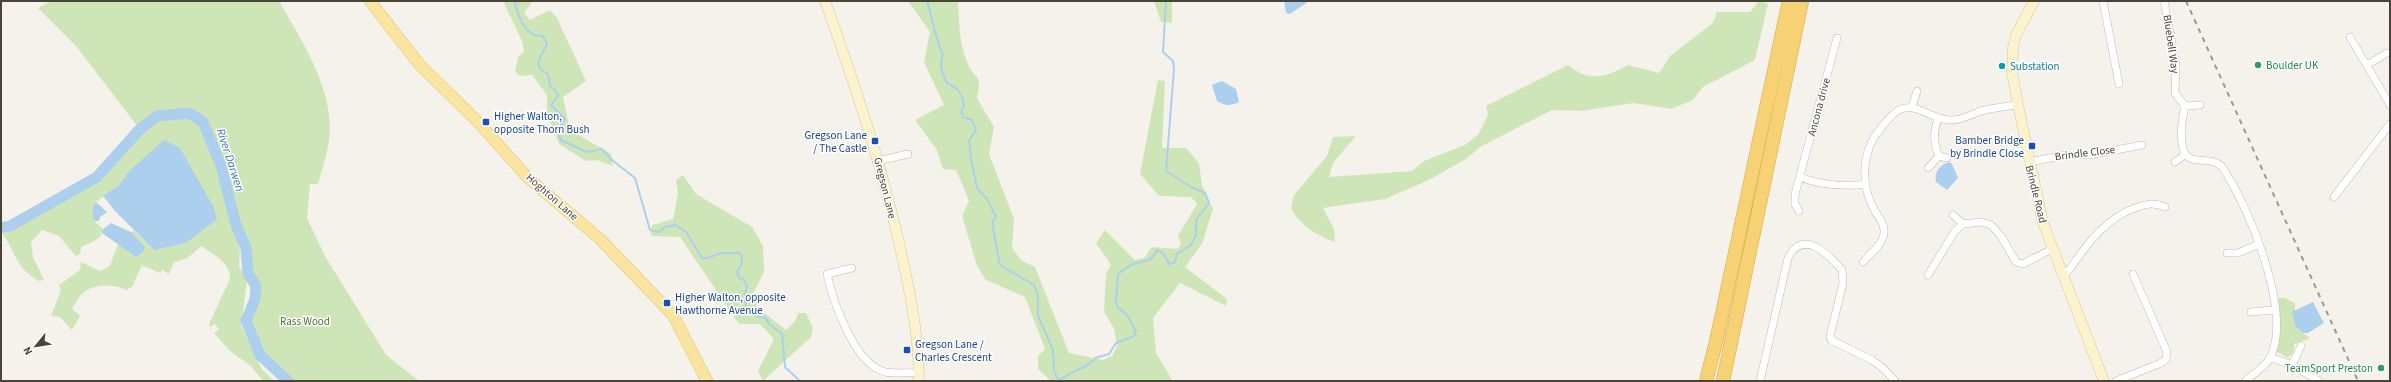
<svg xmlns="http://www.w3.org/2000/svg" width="2391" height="382" viewBox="0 0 2391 382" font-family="'Source Sans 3',sans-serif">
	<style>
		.green { fill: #cee6b7 }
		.water { fill: #accfed }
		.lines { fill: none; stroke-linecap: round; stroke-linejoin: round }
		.stream { stroke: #accfed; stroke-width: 2 }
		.river { stroke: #accfed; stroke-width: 11 }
		.street-casing { stroke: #c0bbae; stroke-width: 8 }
		.secondary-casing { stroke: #d2c79d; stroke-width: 11 }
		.primary-casing { stroke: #dec370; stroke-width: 12 }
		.highway-casing { stroke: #d6a844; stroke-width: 14 }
		.street { stroke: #fff; stroke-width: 7 }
		.secondary { stroke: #fcf3ce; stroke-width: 10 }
		.primary { stroke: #f9e4a0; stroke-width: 11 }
		.highway { stroke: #f6d274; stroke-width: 13 }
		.rail { stroke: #999; stroke-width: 2; stroke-dasharray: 5 5; stroke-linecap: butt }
		.leisure-dot { fill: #2e9e5b; stroke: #fff; stroke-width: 1.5 }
		.culture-dot { fill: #0f9aa8; stroke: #fff; stroke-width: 1.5 }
		.transit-dot { fill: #1a4fb4; stroke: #fff; stroke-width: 1.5 }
		.labels { text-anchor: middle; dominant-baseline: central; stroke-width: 3; stroke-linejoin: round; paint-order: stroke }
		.street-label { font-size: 11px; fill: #494439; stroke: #fff }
		.leisure-label { font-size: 11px; fill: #27864d; stroke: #fff; text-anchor: start }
		.culture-label { font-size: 11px; fill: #0d838f; stroke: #fff; text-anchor: start }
		.transit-label { font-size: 11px; fill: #164399; stroke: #fff; text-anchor: start }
		.park-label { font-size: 11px; fill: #47792e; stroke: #fff }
		.water-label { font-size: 12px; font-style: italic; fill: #3776b0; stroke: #fff }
	</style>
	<rect width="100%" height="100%" fill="#f5f2eb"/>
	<!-- green -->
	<path class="green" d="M51 1H279C301 39 329 82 330 127 330 146 323 166 318 184H310L307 218 325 256 386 355 419 381H293L263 353 249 321 257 301 258 286 250 272 248 247 238 224 223 165 205 121 189 110 158 114 138 127 76 46 38 8Z
		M503 1H533L524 13 530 20 550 10 557 18 586 81 563 97 570 130 611 154 613 166 597 160 586 161 559 144 547 113V95L532 75 520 76 515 72 518 57 524 52 522 41Z
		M908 1H958C959 21 959 43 967 62 974 81 983 71 977 98L994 127 989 154 1014 219 1012 248 1022 261 1035 267 1069 353 1103 360 1112 356 1117 346 1114 328 1104 312 1106 274 1111 265 1096 243 1105 230 1135 260 1144 258 1152 247 1177 249 1181 244 1178 236 1197 204 1191 197 1159 196 1140 174 1158 80 1165 81 1162 148H1186L1199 163 1202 185 1213 209 1202 244 1185 267 1227 299 1226 306 1180 283 1153 318 1156 353 1173 381H1051L1038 369V356L1045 349 1025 297 986 280 977 266 962 216 969 201 956 170 943 169 937 150 915 120 944 105 924 62 930 32Z
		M1154 1H1172V23L1161 22Z
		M1759 1 1768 4 1755 60 1703 87 1693 100 1671 109 1634 103 1580 111 1552 110 1480 147 1466 159 1429 180 1385 199 1323 208 1334 229 1335 242C1319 237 1298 224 1291 208L1294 195 1327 156 1333 137 1356 136 1333 163 1329 177 1412 171 1424 161 1465 145 1478 135 1488 115 1486 106 1568 65C1591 83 1605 77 1628 65L1659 73 1670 56 1713 23 1717 12H1750Z
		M187 116 201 124 218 167 240 250 239 266 247 281 241 326 262 369 274 381H263L250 365 231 352 214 333 219 329 215 324 210 327 209 324 230 279C230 262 214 255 201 246 193 254 186 261 174 262L169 274 162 270 160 273 142 265 132 287 126 290C113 283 91 284 81 295 77 299 75 305 72 309L80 316 72 330 60 317 51 316 61 290 59 285 80 270 81 262 100 271 110 266 118 244 136 257 144 247 131 232 134 231 154 250 129 171 119 185 96 202 92 209 94 221 103 229C101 241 90 242 81 247L80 254 76 256 59 236 42 230 31 242 33 257 44 280 39 281C16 268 16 254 3 234L101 177 141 131 161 118Z
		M683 175 696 194 752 227 763 246 764 272 753 294 757 307 786 330 796 320 798 313H806L813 328 811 337 763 381 758 371 774 339 760 324H739L680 237 651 236 652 225 673 219 678 193 676 180Z
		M2277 298H2285L2295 303C2295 317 2295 330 2309 337V339L2294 344V351L2288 358 2276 351 2279 328Z"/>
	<!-- water -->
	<path class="water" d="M1284 1H1309L1290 14 1286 13Z
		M1222 81 1236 89 1239 102C1230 106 1226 106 1217 101L1212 85Z
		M164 140 180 148 213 206 217 219 186 243 154 250 115 211 103 196 119 185 129 171Z
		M1949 162 1952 164 1958 178 1947 190 1936 182C1934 173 1939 165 1949 162Z
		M96 202 107 212 100 217 99 221H94L92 209Z
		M111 223 131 232 145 247 143 252 136 257 102 233 103 229Z
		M2313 302 2324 323 2308 333H2303L2296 327 2292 312Z"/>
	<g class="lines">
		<!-- stream -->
		<path class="stream" d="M517 1 515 3C518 16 526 38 543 36L547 44 538 62 540 69 548 74 550 86 556 91 558 96 551 105 565 119C560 125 557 132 561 140L587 152 602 149 612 160 635 178 650 230 659 232 665 227 675 225 686 232 702 258H707L722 253H740L742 257 741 266 737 271 739 278 744 280 747 286C741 303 746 316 766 318L769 324 782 334 785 367 800 381
			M927 1C933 19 935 39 943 55 939 66 942 73 947 83 959 88 961 93 964 105L961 112 963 117 972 120 976 130 969 141 971 158 977 188 987 199 996 217 992 223 1000 265 1034 285 1038 295V316L1053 350 1054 371 1059 381
			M1059 381C1069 371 1088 369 1095 358L1109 354 1116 343 1134 336 1136 331C1129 321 1130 314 1118 308L1116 302 1118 274C1123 270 1130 264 1137 263 1148 260 1152 261 1157 250L1163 253 1169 264 1175 262 1177 254 1191 245 1196 235V220L1209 203 1205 193 1191 187 1166 171 1174 69 1173 61 1163 52 1166 1"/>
		<!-- river -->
		<path class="river" d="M1 228 10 226 97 177 140 129 158 116 189 113 203 122 221 166 236 225 246 248 248 273 256 286 255 299 246 321 260 355 288 381"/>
		<!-- street casing -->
		<g class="street-casing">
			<path id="street" d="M2103 1 2119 84
				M2164 1 2176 65 2175 93 2185 106C2182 119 2176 154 2192 159 2202 162 2214 158 2222 167 2248 205 2292 310 2271 356 2266 366 2254 374 2245 381
				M2350 37 2390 105
				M2367 65 2387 53
				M2185 106 2200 105
				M1912 107 1917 91
				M1938 118C1934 130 1933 144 1939 156L1947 158
				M878 161 908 154
				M2029 162 2066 155H2089L2142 145
				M2175 162 2185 155
				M1928 168 1939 156
				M1800 177C1820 185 1846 187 1866 184
				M2334 197 2390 124
				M1799 211 1795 204V194L1837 38
				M1953 215 1963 224
				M2227 253H2238L2259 244
				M1863 262C1870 254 1883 244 1884 233 1885 224 1879 218 1875 211 1860 185 1861 151 1881 128 1886 122 1893 112 1901 109 1919 103 1932 120 1950 120 1963 121 1972 113 1985 110 1995 108 2007 106 2018 105
				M852 268 827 274C833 301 854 364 885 372 895 374 908 372 919 373
				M1928 275 1955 231 1963 224 1981 222 1991 225 2001 236 2016 262 2023 264 2052 249
				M2063 278C2084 250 2101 220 2135 208 2146 204 2154 202 2165 207
				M2251 312 2274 310
				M2270 357 2292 365 2319 381
				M2292 365 2301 346
				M1760 381 1788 258C1803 228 1828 254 1842 270L1843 283 1830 336 1831 340 1872 360 1884 369 1895 381
				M2116 381 2161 363 2166 359 2167 352 2133 274"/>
		</g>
		<!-- secondary casing -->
		<g class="secondary-casing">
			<path id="secondary" d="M825 1C853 78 878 154 897 234 908 282 919 331 919 381
				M2034 1 2016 35 2013 48 2012 72 2018 105 2043 223 2104 381"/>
		</g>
		<!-- primary casing -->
		<g class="primary-casing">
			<path id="primary" d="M370 1 419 64 479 123 528 178 600 239 673 315 707 381"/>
		</g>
		<!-- highway casing -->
		<g class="highway-casing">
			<path id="highway" d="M1706 381 1716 342 1789 1
				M1723 381 1802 1"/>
		</g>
		<!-- street -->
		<use href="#street" class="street"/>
		<!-- secondary -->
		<use href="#secondary" class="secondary"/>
		<!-- primary -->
		<use href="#primary" class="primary"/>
		<!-- highway -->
		<use href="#highway" class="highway"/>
		<!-- rail -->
		<path class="rail" d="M2186 1 2358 381"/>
	</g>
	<!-- markers -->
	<g class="leisure-dot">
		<circle cx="2258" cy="65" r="4"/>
		<circle cx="2381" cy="368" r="4"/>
	</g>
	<circle class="culture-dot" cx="2002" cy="66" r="4"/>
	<g class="transit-dot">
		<rect x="482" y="118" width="8" height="8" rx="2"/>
		<rect x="871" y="137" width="8" height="8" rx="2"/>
		<rect x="2028" y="142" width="8" height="8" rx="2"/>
		<rect x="663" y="299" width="8" height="8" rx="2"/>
		<rect x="903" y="346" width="8" height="8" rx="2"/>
	</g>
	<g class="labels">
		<!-- street labels -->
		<g class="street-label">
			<text transform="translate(2171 44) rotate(82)">Bluebell Way</text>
			<text transform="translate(1819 107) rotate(-75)">Ancona drive</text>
			<text transform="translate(2085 153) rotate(-7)">Brindle Close</text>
			<text transform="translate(885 188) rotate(76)">Gregson Lane</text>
			<text transform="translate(2036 194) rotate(76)">Brindle Road</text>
			<text transform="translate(552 197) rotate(41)">Hoghton Lane</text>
		</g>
		<!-- leisure labels -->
		<g class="leisure-label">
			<text x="2266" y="65">Boulder UK</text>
			<text x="2373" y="368" text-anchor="end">TeamSport Preston</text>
		</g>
		<!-- culture labels -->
		<g class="culture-label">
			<text x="2010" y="66">Substation</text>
		</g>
		<!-- transit labels -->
		<g class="transit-label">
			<text x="494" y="116">Higher Walton,<tspan x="494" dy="13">opposite Thorn Bush</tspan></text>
			<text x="867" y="135" text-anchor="end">Gregson Lane<tspan x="867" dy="13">/ The Castle</tspan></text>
			<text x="2024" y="140" text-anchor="end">Bamber Bridge<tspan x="2024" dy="13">by Brindle Close</tspan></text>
			<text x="675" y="297">Higher Walton, opposite<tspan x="675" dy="13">Hawthorne Avenue</tspan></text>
			<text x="915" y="344">Gregson Lane /<tspan x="915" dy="13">Charles Crescent</tspan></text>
		</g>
		<!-- park labels -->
		<g class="park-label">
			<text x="305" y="321">Rass Wood</text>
		</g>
		<!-- water labels -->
		<g class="water-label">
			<text transform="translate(230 160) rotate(72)">River Darwen</text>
		</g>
	</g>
	<!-- border -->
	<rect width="2391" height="382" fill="none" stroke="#494439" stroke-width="4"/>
	<!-- north arrow -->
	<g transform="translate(36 346) rotate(240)" stroke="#ffffff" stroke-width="3" paint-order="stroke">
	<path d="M0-3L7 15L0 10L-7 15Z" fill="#494439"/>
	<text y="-6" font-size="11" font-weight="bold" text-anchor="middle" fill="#494439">N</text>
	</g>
</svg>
